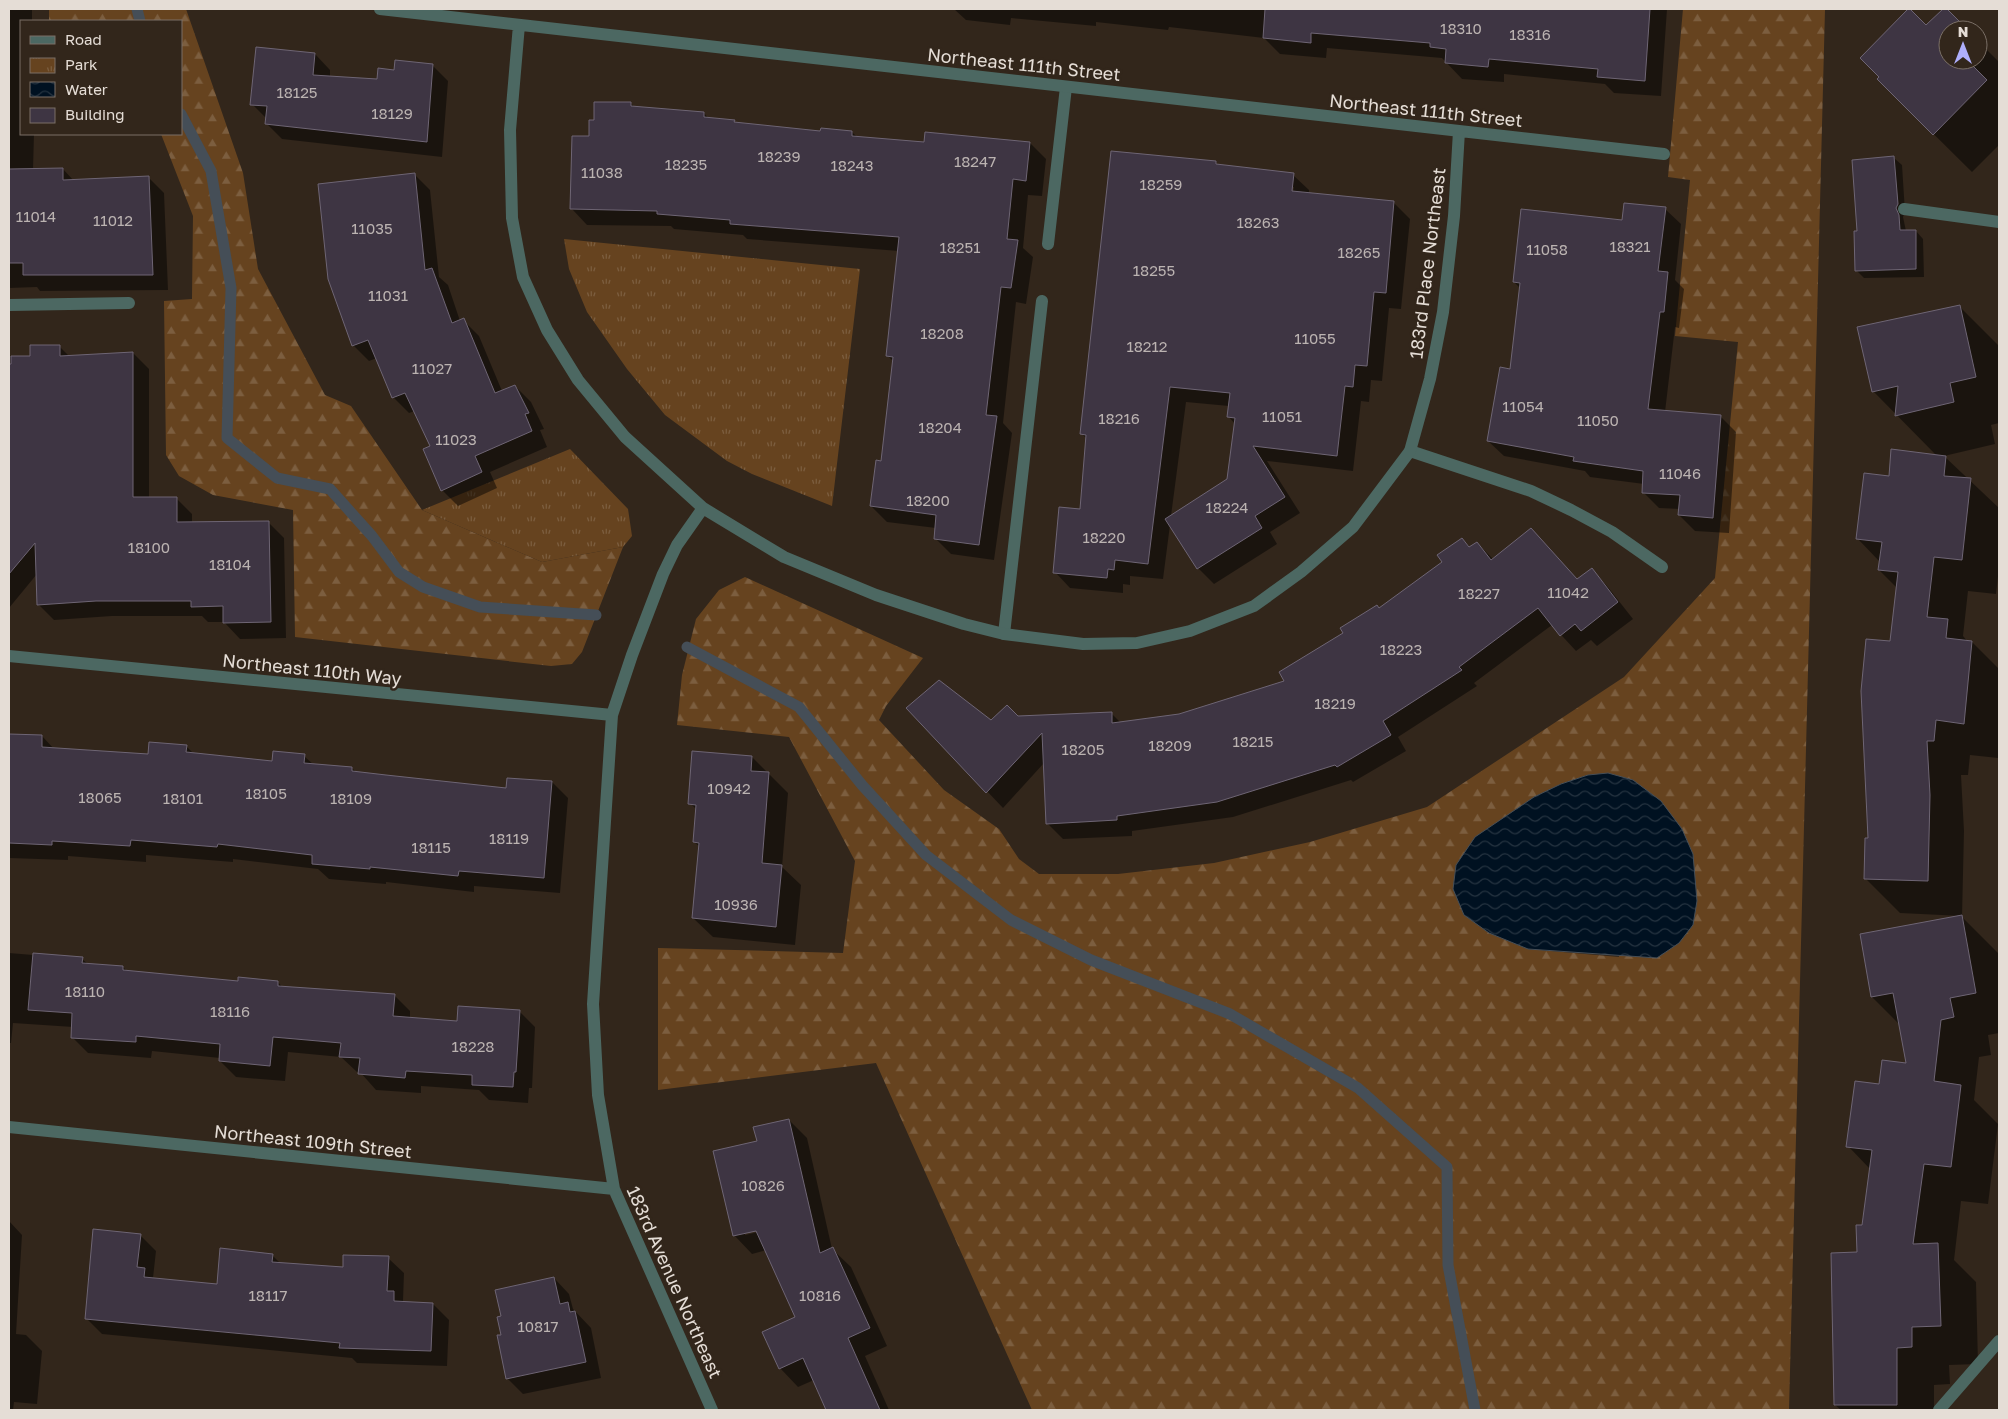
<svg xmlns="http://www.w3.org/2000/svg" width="2008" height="1419" viewBox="0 0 2008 1419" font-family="'Golos Text',sans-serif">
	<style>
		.forest { fill: url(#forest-firs); fill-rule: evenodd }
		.park { fill: url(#park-tufts) }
		.water { fill: url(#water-waves); stroke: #454e57 }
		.shadow { fill: #0007; fill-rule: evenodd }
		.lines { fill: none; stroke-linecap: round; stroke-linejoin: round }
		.stream { stroke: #454e57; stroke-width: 11 }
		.building { fill: #3e3543; stroke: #6e6574 }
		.service { stroke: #4c6862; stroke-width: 12 }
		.minor { stroke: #4c6862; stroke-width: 12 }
		.labels { text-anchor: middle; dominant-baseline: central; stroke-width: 5; stroke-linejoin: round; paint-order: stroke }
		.number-label { font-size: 15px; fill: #bbb3b1 }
		.street-label { font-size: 18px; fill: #e5ddd6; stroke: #32261b }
	</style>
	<defs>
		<pattern id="forest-firs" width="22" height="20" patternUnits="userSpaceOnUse" patternTransform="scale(1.25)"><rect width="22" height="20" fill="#66431f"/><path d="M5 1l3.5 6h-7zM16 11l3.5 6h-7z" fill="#7c5e3f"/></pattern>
		<pattern id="park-tufts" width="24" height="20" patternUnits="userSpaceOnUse" patternTransform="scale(1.25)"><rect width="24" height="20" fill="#66431f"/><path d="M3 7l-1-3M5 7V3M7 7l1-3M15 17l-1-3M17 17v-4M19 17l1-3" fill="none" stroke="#7c5e3f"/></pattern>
		<pattern id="water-waves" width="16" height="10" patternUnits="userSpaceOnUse" patternTransform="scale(1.25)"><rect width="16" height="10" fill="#001121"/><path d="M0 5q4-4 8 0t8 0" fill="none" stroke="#253340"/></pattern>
	</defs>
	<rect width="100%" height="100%" fill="#32261b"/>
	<!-- forest -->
	<path class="forest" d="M49 9H186L243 173 258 269 325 395 351 406 422 510 542 562 623 547 582 652 572 664 551 666 295 637 293 510 213 495 179 476 166 455 164 301 192 299 193 216 161 134H181V21H49Z
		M1683 9H1825L1789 1410H1032L876 1063 658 1090V948L843 953 855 861 789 737 677 725 682 675 696 619 719 590 745 577 923 658 886 706 879 720 944 790 999 829 1019 859 1039 874H1118L1214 863 1310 842 1427 807 1624 677 1715 578 1738 342 1675 336 1690 180 1668 177ZM1588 775 1619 957 1528 949 1534 797 1561 784Z"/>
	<!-- park -->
	<path class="park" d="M564 239 860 269 832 506 752 474 727 461 665 415 627 369 587 312 569 269Z
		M570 449 628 509 632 536 623 547 542 562 422 510Z"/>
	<!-- water -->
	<path class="water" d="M1608 773 1633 780 1661 801 1682 829 1693 854 1697 901 1693 925 1679 943 1657 958 1528 949 1489 933 1464 915 1453 889 1456 865 1475 837 1534 797 1561 784 1588 775Z"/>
	<!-- shadow -->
	<path class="shadow" d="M9 9H32V21H21V134H34L33 170 63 169 74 181 148 177 164 193 168 290 40 291 37 287 9 288Z
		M954 9H1667L1661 96 1614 93 1605 84 1504 74V82L1462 79 1442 58 1327 48 1326 58 1280 54 1264 38 1169 27 1168 30 1096 22V26L1011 18 1010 25 966 20Z
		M1945 9 1966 30H1948V60H1978V41L1999 62V145L1972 172 1878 79Z
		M315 54 330 70V78L378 81 432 65 448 81 442 157 282 139 266 123 267 119 252 104Z
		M631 103 634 107 704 113 709 119 734 121 736 123 822 132H852L857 137 925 144 1030 143 1046 159 1042 196 1028 195 1023 248 1033 257 1026 304 1016 302 1003 423 1012 433 994 560 951 554 935 538 936 528 887 522 871 506 883 462 894 362 888 356 899 251 747 239 743 235 674 229 671 226 587 225 572 209 595 121Z
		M1894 158 1902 165 1905 212 1903 217 1906 231H1916L1923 239 1924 277 1864 278 1856 270 1859 232Z
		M1216 162 1219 166 1293 175 1309 190V194L1394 203 1410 219 1401 309 1389 308 1382 381 1371 380 1369 402 1361 401 1353 471 1267 461 1300 513 1270 532 1277 544 1214 584 1198 568 1170 525 1163 579 1130 576V585L1123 584V593L1070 588 1055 572 1081 510 1087 439 1081 433ZM1291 187H1294L1292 198ZM1186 402 1229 406 1228 416 1235 424 1229 480 1171 516Z
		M414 174 430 190 439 277 448 285 460 321 463 320 479 336 502 391 515 386 531 402 544 429 540 430 547 447 490 472 497 488 458 506 442 490 431 446 415 411 409 413 393 397 377 358 369 361 353 345Z
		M1665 209 1681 224 1675 280 1684 289 1679 328 1675 327 1665 412 1720 416 1736 432 1729 533 1695 531 1679 515 1680 509 1659 508 1643 492 1644 484 1590 477 1585 471 1504 456 1488 441 1511 370 1521 289 1514 282 1623 222Z
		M1959 306 1999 346V423L1991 425 1995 444 1944 456 1999 508V568L1996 594 1968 591 1963 636 1968 642H1972L1999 669 1998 758 1970 755 1968 775H1961L1964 831 1962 917 1999 954V1033L1988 1035 1991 1055 1979 1057 1974 1100 1998 1124 1988 1204 1961 1201 1954 1260 1976 1282 1978 1364 1949 1365 1950 1384 1934 1385V1410H1841L1835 1405 1870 1169 1848 1146 1880 1085 1907 1064 1900 1025 1872 997 1962 916 1900 913 1865 878 1897 588 1879 570 1880 562 1857 538 1890 477 1937 456 1873 391Z
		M59 346 69 356 133 353 149 369V498H176L192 514V523L268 522 284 538 286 638 240 639 224 622H208L202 616H112L54 620 38 604 37 574 9 608V357H32Z
		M1531 529 1578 580 1592 570 1607 586 1633 619 1597 646 1591 640 1576 651 1552 625 1474 683 1477 686 1398 737 1406 751 1353 782 1351 780 1233 817 1132 831V836L1063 839 1047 823 1044 763 1003 808 908 708 991 722 1018 717 1111 713 1121 723 1179 715 1286 682 1345 634 1444 562 1462 539 1471 548 1477 543 1493 559Z
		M9 735 42 736 55 750 150 755 186 746 194 754 273 762 304 756 314 765 352 768 356 772 507 789 552 782 568 798 560 893 474 886V892L386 882V884L329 879 318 869 233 859V862L146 855V862L68 856V860L9 858Z
		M752 757 788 793 782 867 801 885 795 945 713 937 693 918 700 847 694 842 697 810 690 803Z
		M9 953 82 959 88 964 123 967 128 972 239 982H278L283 988 394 995 410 1011V1018L459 1022 519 1011 535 1027 532 1088H529L528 1103 489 1100 479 1090 421 1086V1093L376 1090 360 1072H357L341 1057 288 1052 285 1081 236 1077 220 1061V1058L152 1051 151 1058 88 1053 72 1037 73 1027 13 1023 11 1043H9Z
		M789 1120 807 1138 832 1249 851 1267 887 1346 865 1356 889 1410H827L814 1380 798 1387 780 1368 764 1333 797 1318 767 1250 752 1254 734 1235 758 1142ZM762 1228 763 1231 745 1235V1232Z
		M9 1221 22 1235 16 1334 26 1335 42 1351 37 1404 14 1402 13 1410H9Z
		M140 1235 156 1251 153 1278 218 1286 272 1255 281 1264 344 1269 388 1258 404 1273 403 1301 405 1303 433 1304 449 1320 447 1366 357 1363 352 1358 102 1334 86 1318Z
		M554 1278 569 1294 573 1309 591 1328 601 1378 523 1394 507 1378 502 1336V1317Z"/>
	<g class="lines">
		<!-- stream -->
		<path class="stream" d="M137 9 140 21
			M181 114 211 171 231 288 227 438 277 478 330 489 372 536 399 572 423 587 480 607 596 615
			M687 647 799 707 862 785 926 855 1011 920 1091 960 1230 1014 1358 1088 1447 1167 1448 1265 1475 1410"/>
	</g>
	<!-- building -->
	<path class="building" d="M1265 9H1650L1645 81 1597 77 1598 69 1489 59 1488 67 1445 63 1446 49 1430 47V43L1311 33V43L1263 38Z
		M1908 9H1910L1926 25 1943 9H1947L1968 30H1948V60H1971L1969 62 1987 80 1933 135 1877 79 1879 77 1860 58Z
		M256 47 315 53 313 75 377 79 378 68 394 70 395 60 433 64 427 142 265 124 267 106 250 105Z
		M594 102H631V106L704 112V117L735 120 734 122 820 131 821 128 852 131V136L924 142 925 132 1030 142 1026 181 1013 179 1007 239 1018 240 1011 288 1001 287 986 415 997 416 979 545 934 539 936 515 870 506 876 460 881 461 893 357 886 356 899 237 730 224V220L657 214V211L570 209 572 136H589V120H594Z
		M1111 151 1216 161V164L1294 173 1292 191 1394 201 1386 293 1374 292 1367 366 1355 365 1353 387 1345 386 1337 456 1253 446 1285 497 1255 516 1262 528 1197 569 1165 519 1227 479 1235 418 1227 417 1230 393 1170 387 1148 564 1115 560 1114 570 1108 569 1107 578 1053 573 1059 507 1080 509 1086 435 1080 434Z
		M1894 156 1898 204 1896 208 1899 215 1900 230H1916V269L1855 271 1854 231H1857L1852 160Z
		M63 168V180L149 176 153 275H23V263H9V169Z
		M415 173 425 270 432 268 452 323 464 318 495 393 515 385 529 413 525 414 532 431 475 456 482 472 441 491 423 449 430 446 405 393 392 398 368 340 352 346 328 279 318 184Z
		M1624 203 1666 207 1658 271 1668 272 1664 312H1660L1648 409 1721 415 1713 518 1678 515 1680 495 1642 493 1643 471 1573 461 1574 457 1487 441 1500 367 1510 369 1520 283 1513 282 1521 209 1622 220Z
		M1960 305 1976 377 1950 383 1954 402 1895 416 1898 386 1872 392 1857 327Z
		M30 345H60V356L133 352V497H177V522L269 521 271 622 223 623V606L191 607V601H96L37 605 35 543 9 574V364H11V356H30Z
		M1891 449 1946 456 1944 476 1971 478 1962 560 1934 557 1927 617 1948 619 1946 638 1972 641 1964 724 1936 720 1934 741H1927L1930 795 1928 881 1864 879 1865 838H1868L1861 691 1866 639 1890 641 1898 572 1878 570 1882 542 1856 539 1864 473 1889 476Z
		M1531 528 1577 579 1592 568 1618 602 1581 631 1575 624 1560 636 1538 608 1459 667 1462 670 1383 721 1391 735 1337 767 1335 765 1217 802 1117 816V820L1046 824 1042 733 986 793 906 708 939 680 991 720 1007 705 1018 716 1112 712V723L1179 714 1284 681 1279 672 1343 633 1340 628 1377 605 1379 608 1442 562 1437 555 1462 538 1469 547 1477 542 1491 560Z
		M9 734 42 735V747L148 754 149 742 187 745 186 752 272 761 273 751 305 754 304 763 352 767V771L386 775 506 788 507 778 552 781 544 878 459 871 458 876 370 867V869L312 864V855L218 844 217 847 131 840 130 846 52 841V845L9 843Z
		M692 751 752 756 751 771 769 772 762 863 782 865 776 927 692 918 699 843 693 842 696 805 688 804Z
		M1962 915 1976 993 1950 998 1954 1017 1941 1020 1934 1081 1961 1085 1951 1167 1924 1164 1913 1244 1938 1243 1941 1326 1912 1327V1347L1897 1348V1405H1834L1831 1253 1857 1252 1856 1225H1862L1872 1150 1846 1147 1855 1081 1879 1084 1882 1060 1906 1063 1893 993 1871 997 1860 934Z
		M33 953 83 957 82 963 123 966V970L238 981V977L278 981V986L395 994 393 1016 457 1021 458 1006 520 1010 516 1072H514L513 1087 472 1085V1075L406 1071 405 1078 358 1074 360 1058 339 1057 341 1043 273 1037 270 1066 219 1061 220 1044 136 1036V1042L71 1038 72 1013 28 1010Z
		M789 1119 820 1253 833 1247 870 1328 848 1338 880 1410H826L803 1358 779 1369 762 1332 795 1317 756 1231 733 1236 713 1151 757 1141 753 1127Z
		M93 1229 141 1234 137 1267 145 1268 144 1277 217 1284 220 1248 273 1254 272 1262 343 1267V1255L389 1256 387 1291H394V1301L433 1303 431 1351 339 1348 340 1343 85 1319Z
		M554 1277 560 1304 568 1302 570 1312 575 1311 586 1362 506 1379 497 1335H501L497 1317 501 1316 495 1290Z"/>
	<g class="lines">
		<!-- service -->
		<path class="service" d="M1904 209 1999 222
			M1048 244 1066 87
			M9 305 129 303
			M1410 451 1531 491 1571 510 1612 532 1662 567
			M1004 634 1042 301
			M1939 1410 1999 1341"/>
		<!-- minor -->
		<path class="minor" d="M380 9 1664 154
			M519 25 510 130 512 218 523 277 547 330 578 380 625 437 703 508 677 545 663 574 632 655 612 715 593 1004 598 1095 614 1189 712 1410
			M703 508 784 557 876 595 964 624 1004 634 1083 644 1137 643 1190 631 1254 606 1301 572 1353 527 1410 451 1430 379 1443 312 1454 216 1459 131
			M9 656 612 715
			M9 1127 614 1189"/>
	</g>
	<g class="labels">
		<!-- number labels -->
		<g class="number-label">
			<text x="1461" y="28">18310</text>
			<text x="1530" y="34">18316</text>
			<text x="297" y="92">18125</text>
			<text x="392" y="113">18129</text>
			<text x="779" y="156">18239</text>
			<text x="975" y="161">18247</text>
			<text x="686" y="164">18235</text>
			<text x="852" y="165">18243</text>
			<text x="602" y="172">11038</text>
			<text x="1161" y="184">18259</text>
			<text x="36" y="216">11014</text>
			<text x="113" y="220">11012</text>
			<text x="1258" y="222">18263</text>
			<text x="372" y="228">11035</text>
			<text x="1630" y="246">18321</text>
			<text x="960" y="247">18251</text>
			<text x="1547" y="249">11058</text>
			<text x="1359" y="252">18265</text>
			<text x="1154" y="270">18255</text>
			<text x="388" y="295">11031</text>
			<text x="942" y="333">18208</text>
			<text x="1315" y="338">11055</text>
			<text x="1147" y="346">18212</text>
			<text x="432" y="368">11027</text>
			<text x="1523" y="406">11054</text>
			<text x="1282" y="416">11051</text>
			<text x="1119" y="418">18216</text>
			<text x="1598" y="420">11050</text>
			<text x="940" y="427">18204</text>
			<text x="456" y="439">11023</text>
			<text x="1680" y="473">11046</text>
			<text x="928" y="500">18200</text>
			<text x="1227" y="507">18224</text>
			<text x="1104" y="537">18220</text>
			<text x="149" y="547">18100</text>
			<text x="230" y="564">18104</text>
			<text x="1568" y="592">11042</text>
			<text x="1479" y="593">18227</text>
			<text x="1401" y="649">18223</text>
			<text x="1335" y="703">18219</text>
			<text x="1253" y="741">18215</text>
			<text x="1170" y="745">18209</text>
			<text x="1083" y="749">18205</text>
			<text x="729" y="788">10942</text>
			<text x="266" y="793">18105</text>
			<text x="100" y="797">18065</text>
			<text x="183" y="798">18101</text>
			<text x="351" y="798">18109</text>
			<text x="509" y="838">18119</text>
			<text x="431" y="847">18115</text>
			<text x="736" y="904">10936</text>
			<text x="85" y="991">18110</text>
			<text x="230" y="1011">18116</text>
			<text x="473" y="1046">18228</text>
			<text x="763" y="1185">10826</text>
			<text x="268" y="1295">18117</text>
			<text x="820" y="1295">10816</text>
			<text x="538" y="1326">10817</text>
		</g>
		<!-- street labels -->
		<g class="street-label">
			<text transform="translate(1024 64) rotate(6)">Northeast 111th Street</text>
			<text transform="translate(1426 110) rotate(6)">Northeast 111th Street</text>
			<text transform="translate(1427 263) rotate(-83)">183rd Place Northeast</text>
			<text transform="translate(312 669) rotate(6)">Northeast 110th Way</text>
			<text transform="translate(313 1141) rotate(6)">Northeast 109th Street</text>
			<text transform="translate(675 1282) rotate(66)">183rd Avenue Northeast</text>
		</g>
	</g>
	<!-- border -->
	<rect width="2008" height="1419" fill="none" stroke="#e5ddd6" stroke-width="20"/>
	<!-- legend -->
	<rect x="20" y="20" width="162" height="115" fill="#32261b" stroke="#7a6f66"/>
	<rect x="30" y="36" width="25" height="8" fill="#4c6862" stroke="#7a6f66"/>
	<text x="65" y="45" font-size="15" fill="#e5ddd6">Road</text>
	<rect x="30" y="58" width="25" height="15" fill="url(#park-tufts)" stroke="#7a6f66"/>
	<text x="65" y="70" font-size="15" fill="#e5ddd6">Park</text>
	<rect x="30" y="82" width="25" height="15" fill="url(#water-waves)" stroke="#7a6f66"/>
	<text x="65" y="95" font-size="15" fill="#e5ddd6">Water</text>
	<rect x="30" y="108" width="25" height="15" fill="#3e3543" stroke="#7a6f66"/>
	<text x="65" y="120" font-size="15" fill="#e5ddd6">Building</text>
	<!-- north arrow -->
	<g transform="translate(1963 45)"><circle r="24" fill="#32261b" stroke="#7a6f66"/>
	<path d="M0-4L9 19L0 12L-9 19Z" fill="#aeaefb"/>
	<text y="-8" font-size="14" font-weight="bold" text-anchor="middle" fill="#e5ddd6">N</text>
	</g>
</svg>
